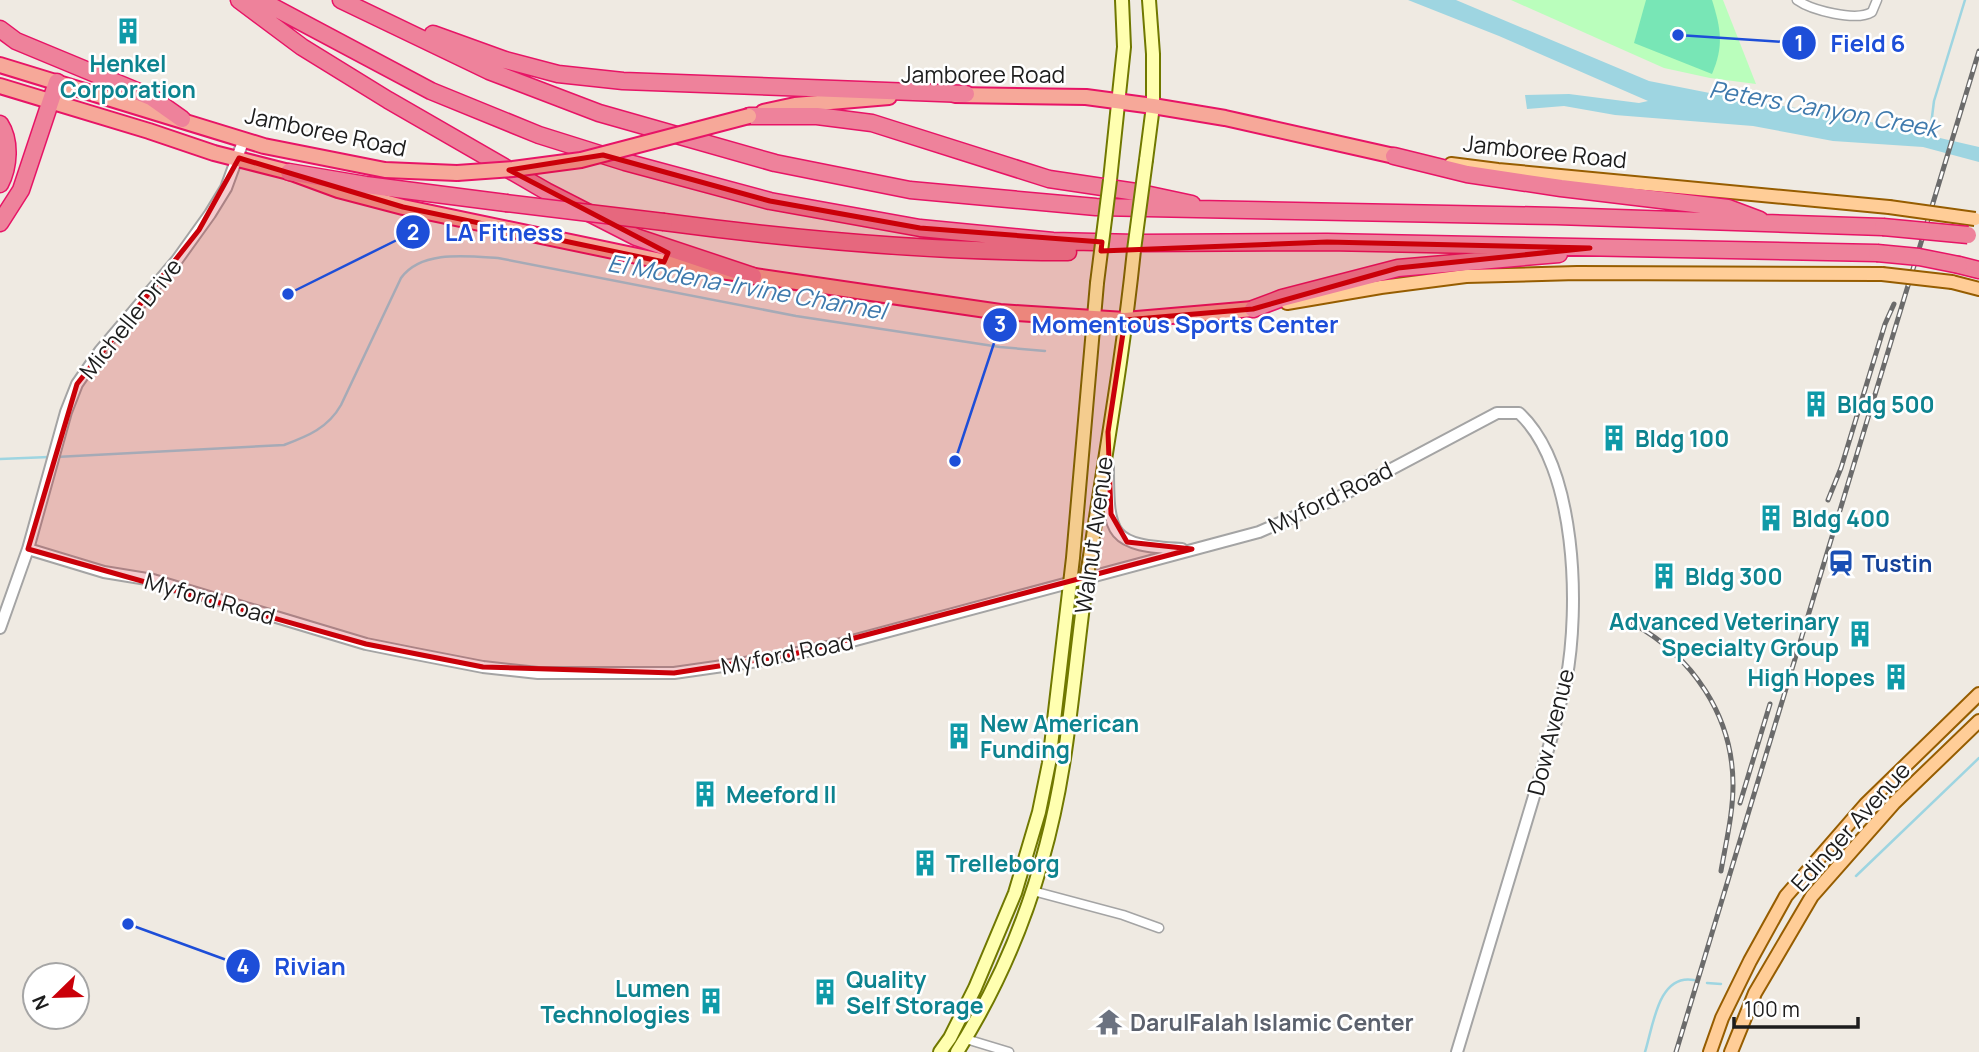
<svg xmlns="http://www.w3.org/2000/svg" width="1979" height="1052" viewBox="0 0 1979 1052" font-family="Manrope,sans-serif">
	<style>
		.park { fill: #bafebc }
		.pitch { fill: #78e6b6 }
		.water { fill: #9ed5e1 }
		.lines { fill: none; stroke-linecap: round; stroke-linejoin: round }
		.stream { stroke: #9ed5e1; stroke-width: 2.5 }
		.minor-casing { stroke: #a4a4a4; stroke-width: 11 }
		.tertiary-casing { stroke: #a4a4a4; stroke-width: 14 }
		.secondary-casing { stroke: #707800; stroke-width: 16 }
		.primary-casing { stroke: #965d00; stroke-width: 16 }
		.trunk-casing { stroke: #e71466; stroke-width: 18 }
		.motorway-casing { stroke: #e71466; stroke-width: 19 }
		.minor { stroke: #fff; stroke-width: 8 }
		.tertiary { stroke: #fff; stroke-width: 10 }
		.secondary { stroke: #ffffb0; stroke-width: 12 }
		.primary { stroke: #ffcd97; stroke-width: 12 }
		.trunk { stroke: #f6a899; stroke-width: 14 }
		.motorway { stroke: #ee829b; stroke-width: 16 }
		.rail-casing { stroke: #6b6b6b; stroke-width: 5 }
		.rail { stroke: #fff; stroke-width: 2.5; stroke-dasharray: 8; stroke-linecap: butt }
		.secondary-bridge-casing { stroke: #707800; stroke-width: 16; stroke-linecap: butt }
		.primary-bridge-casing { stroke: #965d00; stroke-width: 16; stroke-linecap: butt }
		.trunk-bridge-casing { stroke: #e71466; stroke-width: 18; stroke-linecap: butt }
		.motorway-bridge-casing { stroke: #e71466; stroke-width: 19; stroke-linecap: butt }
		.secondary-bridge { stroke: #ffffb0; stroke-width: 12 }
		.primary-bridge { stroke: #ffcd97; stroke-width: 12 }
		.trunk-bridge { stroke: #f6a899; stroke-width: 14 }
		.motorway-bridge { stroke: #ee829b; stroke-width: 16 }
		.marked { fill: #ca0009; fill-opacity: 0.2; stroke: #ca0009; stroke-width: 5; stroke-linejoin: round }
		.labels { text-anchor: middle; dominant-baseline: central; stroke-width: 5; stroke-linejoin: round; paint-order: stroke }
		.culture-label { font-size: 23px; font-weight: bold; fill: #0d838f; stroke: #fff; text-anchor: start }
		.street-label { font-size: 23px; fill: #1d1d1d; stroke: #fff }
		.transit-label { font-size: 23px; font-weight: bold; fill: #164399; stroke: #fff; text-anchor: start }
		.worship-label { font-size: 23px; font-weight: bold; fill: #5b616d; stroke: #fff; text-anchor: start }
		.water-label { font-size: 24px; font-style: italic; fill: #3f7aad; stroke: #fff }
		.leader { fill: none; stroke: #1d4ed8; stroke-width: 2.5 }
		.callout-dot { fill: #1d4ed8; stroke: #fff; stroke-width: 2.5 }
		.mark-label { font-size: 21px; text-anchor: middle; font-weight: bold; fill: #fff }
		.callout-label { font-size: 24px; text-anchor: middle; font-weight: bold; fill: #1d4ed8; stroke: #fff; stroke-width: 5; stroke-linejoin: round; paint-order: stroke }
	</style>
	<rect width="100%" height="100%" fill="#efeae2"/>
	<!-- park -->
	<path class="park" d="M1511 0H1723L1756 84 1710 78 1664 68Z"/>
	<!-- pitch -->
	<path class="pitch" d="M1646 0H1712C1721 29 1724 46 1712 74L1634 43Z"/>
	<!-- water -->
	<path class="water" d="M1408 0H1456L1649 81 1750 101 1836 114 1979 147V162L1923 147 1833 141 1753 126 1615 115 1564 106 1527 109 1525 95 1569 94 1639 103 1648 101 1499 36Z"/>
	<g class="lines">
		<!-- stream -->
		<path class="stream" d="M1931 125 1934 101 1965 0
			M56 457 284 445C308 436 328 428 341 405L401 278C421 250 467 256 498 258L796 316 1000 347 1045 351
			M0 459 49 457
			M1856 876 1979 758
			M1707 983 1721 984
			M1645 1052C1653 1027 1658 973 1694 980"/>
		<!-- minor casing -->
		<g class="minor-casing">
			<path id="minor" d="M1797 0C1811 10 1856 22 1872 12L1877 0
				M1033 891 1123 915 1159 928
				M966 1039 1009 1052"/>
		</g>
		<!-- tertiary casing -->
		<g class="tertiary-casing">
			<path id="tertiary" d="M1108 466C1108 537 1110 545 1182 549
				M28 549 104 572 153 580 366 644 416 654 483 667 538 673H674L758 661 837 645 1259 532 1335 499 1497 413H1519C1577 467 1580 608 1566 681 1562 698 1557 716 1553 733L1457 1052
				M0 628 28 549 66 412 77 384 100 351 177 260 210 214 226 188 244 139"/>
		</g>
		<!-- secondary casing -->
		<g class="secondary-casing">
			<path id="secondary" d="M1146 160 1153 106V54L1149 0
				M1110 180 1124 47 1122 0
				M940 1052 950 1038 975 988 1015 893 1039 812 1049 763 1073 558 1097 283
				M957 1052C1012 965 1047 866 1063 765 1073 702 1078 639 1087 576 1103 467 1123 359 1134 250"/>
		</g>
		<!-- primary casing -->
		<g class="primary-casing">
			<path id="primary" d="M1451 164 1498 170 1889 207
				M1952 282 1979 289
				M1287 303 1381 287 1466 276 1577 273 1882 274
				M1710 1052 1722 1018 1750 961 1786 896 1866 804 1979 694
				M1731 1052 1755 993 1812 896 1894 803 1979 721"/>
		</g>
		<!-- trunk casing -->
		<g class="trunk-casing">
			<path id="trunk" d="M0 65 264 146 385 170 457 173
				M0 86 149 131 214 153 289 172 338 190 403 207 680 265 1000 312 1125 320 1253 309
				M955 95 1086 97 1153 106 1225 118 1394 156
				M763 112 795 105 889 97"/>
		</g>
		<!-- motorway casing -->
		<g class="motorway-casing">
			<path id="motorway" d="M239 0 302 47 388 100 546 191 636 237 753 276
				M260 0 431 91 539 135 625 162 770 201 920 228 1053 241 1136 243 1327 242 1877 253
				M341 0 489 71 599 113 775 163 910 190 1096 207 1556 216 1883 227
				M0 29 16 41 151 97 182 119
				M433 34 505 60 558 74 623 81 966 94
				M749 116H817L872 123 1049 179 1136 192 1192 204
				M0 124C11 141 9 167 0 184
				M1394 156 1467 174 1561 188 1728 208 1760 220
				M289 172 366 185 506 203
				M664 222C799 240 932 252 1068 252
				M0 223 21 190 57 82
				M1959 265 1979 270
				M1253 309 1282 298 1398 268 1559 254"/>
		</g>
		<!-- minor -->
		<use href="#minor" class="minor"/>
		<!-- tertiary -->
		<use href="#tertiary" class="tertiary"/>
		<!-- secondary -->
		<use href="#secondary" class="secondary"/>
		<!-- primary -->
		<use href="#primary" class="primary"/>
		<!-- trunk -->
		<use href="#trunk" class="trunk"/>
		<!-- motorway -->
		<use href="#motorway" class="motorway"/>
		<!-- rail casing -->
		<g class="rail-casing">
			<path id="rail" d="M1828 500 1841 468 1885 324 1894 304
				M1632 623C1692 656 1733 715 1733 785 1733 814 1726 842 1721 871
				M1740 803 1770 704
				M1676 1052 1979 51"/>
		</g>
		<!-- rail -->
		<use href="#rail" class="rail"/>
		<!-- secondary-bridge casing -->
		<g class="secondary-bridge-casing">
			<path id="secondary-bridge" d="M1134 250 1146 160
				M1097 283 1110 180"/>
		</g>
		<!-- primary-bridge casing -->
		<g class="primary-bridge-casing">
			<path id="primary-bridge" d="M1889 207 1975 219
				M1882 274 1952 282"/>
		</g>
		<!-- trunk-bridge casing -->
		<g class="trunk-bridge-casing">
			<path id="trunk-bridge" d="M457 173 513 169 581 160 749 116"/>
		</g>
		<!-- motorway-bridge casing -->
		<g class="motorway-bridge-casing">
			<path id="motorway-bridge" d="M506 203 664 222
				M1883 227 1968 235
				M1877 253 1919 257 1959 265"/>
		</g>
		<!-- secondary-bridge -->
		<use href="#secondary-bridge" class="secondary-bridge"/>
		<!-- primary-bridge -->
		<use href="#primary-bridge" class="primary-bridge"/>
		<!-- trunk-bridge -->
		<use href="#trunk-bridge" class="trunk-bridge"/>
		<!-- motorway-bridge -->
		<use href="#motorway-bridge" class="motorway-bridge"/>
	</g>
	<!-- marked area -->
	<path class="marked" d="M603 155 770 201 920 228 1102 242 1101 251 1327 242 1590 248 1398 268 1253 309 1125 320 1108 432 1111 514 1127 542 1192 549 790 655 674 673 483 667 366 644 28 549 77 384 199 230 239 158 403 207 664 262 668 253 509 170Z"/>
	<!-- icons -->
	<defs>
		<g id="building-bare" transform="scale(2.1)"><path d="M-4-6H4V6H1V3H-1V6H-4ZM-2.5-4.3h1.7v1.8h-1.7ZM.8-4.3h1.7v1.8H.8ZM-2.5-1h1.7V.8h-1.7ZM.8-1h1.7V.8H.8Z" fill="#0f9aa8" stroke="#fff" stroke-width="2.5" paint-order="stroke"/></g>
		<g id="station-bare" transform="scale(2.1)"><path d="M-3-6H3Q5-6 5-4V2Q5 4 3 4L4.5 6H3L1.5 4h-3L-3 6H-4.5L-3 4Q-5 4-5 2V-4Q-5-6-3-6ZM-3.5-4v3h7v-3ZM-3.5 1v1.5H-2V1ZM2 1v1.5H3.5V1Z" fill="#1a4fb4" stroke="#fff" stroke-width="2.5" paint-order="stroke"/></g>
		<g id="temple-bare" transform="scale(2.1)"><path d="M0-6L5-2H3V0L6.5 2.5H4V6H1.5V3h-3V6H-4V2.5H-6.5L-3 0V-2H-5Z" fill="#6b7280" stroke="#fff" stroke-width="2.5" paint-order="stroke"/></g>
	</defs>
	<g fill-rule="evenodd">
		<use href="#building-bare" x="128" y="31"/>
		<use href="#building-bare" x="1816" y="404"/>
		<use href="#building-bare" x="1614" y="438"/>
		<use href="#building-bare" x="1771" y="518"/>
		<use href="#station-bare" x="1841" y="563"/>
		<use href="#building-bare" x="1664" y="576"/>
		<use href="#building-bare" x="1860" y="634"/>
		<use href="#building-bare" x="1896" y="677"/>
		<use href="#building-bare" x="959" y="736"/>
		<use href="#building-bare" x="705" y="794"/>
		<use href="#building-bare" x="925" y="863"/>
		<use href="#building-bare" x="825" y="992"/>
		<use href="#building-bare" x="711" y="1001"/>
		<use href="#temple-bare" x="1109" y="1022"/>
	</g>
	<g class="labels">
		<!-- culture labels -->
		<g class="culture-label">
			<text x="128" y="63" text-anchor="middle">Henkel<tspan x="128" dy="26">Corporation</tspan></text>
			<text x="1837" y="404">Bldg 500</text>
			<text x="1635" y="438">Bldg 100</text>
			<text x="1792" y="518">Bldg 400</text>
			<text x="1685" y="576">Bldg 300</text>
			<text x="1839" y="621" text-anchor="end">Advanced Veterinary<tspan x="1839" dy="26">Specialty Group</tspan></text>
			<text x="1875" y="677" text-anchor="end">High Hopes</text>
			<text x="980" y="723">New American<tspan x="980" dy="26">Funding</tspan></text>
			<text x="726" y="794">Meeford II</text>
			<text x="946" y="863">Trelleborg</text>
			<text x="846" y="979">Quality<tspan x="846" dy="26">Self Storage</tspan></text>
			<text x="690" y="988" text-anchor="end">Lumen<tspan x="690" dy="26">Technologies</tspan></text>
		</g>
		<!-- street labels -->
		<g class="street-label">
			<text x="983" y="74">Jamboree Road</text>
			<text transform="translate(326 131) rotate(12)">Jamboree Road</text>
			<text transform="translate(1545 151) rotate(6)">Jamboree Road</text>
			<text transform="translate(130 318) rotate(-51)">Michelle Drive</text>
			<text transform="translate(1330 497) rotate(-26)">Myford Road</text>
			<text transform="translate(1093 535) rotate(-82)">Walnut Avenue</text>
			<text transform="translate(210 598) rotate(16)">Myford Road</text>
			<text transform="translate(787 653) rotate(-11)">Myford Road</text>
			<text transform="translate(1550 732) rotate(-76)">Dow Avenue</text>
			<text transform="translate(1850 826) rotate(-48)">Edinger Avenue</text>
		</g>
		<!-- transit labels -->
		<g class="transit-label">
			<text x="1862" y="563">Tustin</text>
		</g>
		<!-- worship labels -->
		<g class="worship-label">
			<text x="1130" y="1022">DarulFalah Islamic Center</text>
		</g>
		<!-- water labels -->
		<g class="water-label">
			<text transform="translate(1824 108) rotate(10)">Peters Canyon Creek</text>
			<text transform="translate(747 286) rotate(10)">El Modena-Irvine Channel</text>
		</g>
	</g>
	<!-- callouts -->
	<path class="leader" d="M1678 35L1799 43M288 294L413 232M955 461L1000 325M128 924L243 966"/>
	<g class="callout-dot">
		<circle cx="1678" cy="35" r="7"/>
		<circle cx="288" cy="294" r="7"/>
		<circle cx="955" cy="461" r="7"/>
		<circle cx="128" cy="924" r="7"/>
		<circle cx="1799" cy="43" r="18"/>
		<circle cx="413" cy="232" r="18"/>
		<circle cx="1000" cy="325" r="18"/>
		<circle cx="243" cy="966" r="18"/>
	</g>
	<g class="mark-label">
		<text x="1799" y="51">1</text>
		<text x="413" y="240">2</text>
		<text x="1000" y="332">3</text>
		<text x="243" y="974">4</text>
	</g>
	<g class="callout-label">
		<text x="1868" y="52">Field 6</text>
		<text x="504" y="241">LA Fitness</text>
		<text x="1185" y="333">Momentous Sports Center</text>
		<text x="310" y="975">Rivian</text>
	</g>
	<!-- north arrow -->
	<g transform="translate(56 996) rotate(247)"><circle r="33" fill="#ffffff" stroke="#a5a5a5" stroke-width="2"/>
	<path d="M0-5L12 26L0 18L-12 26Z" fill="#ca0009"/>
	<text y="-10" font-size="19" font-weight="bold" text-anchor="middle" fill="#1d1d1d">N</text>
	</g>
	<!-- scale -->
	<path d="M1734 1017v10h124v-10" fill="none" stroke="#1d1d1d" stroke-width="3.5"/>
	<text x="1744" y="1017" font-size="21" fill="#1d1d1d" stroke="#ffffff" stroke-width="5" paint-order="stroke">100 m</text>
</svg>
